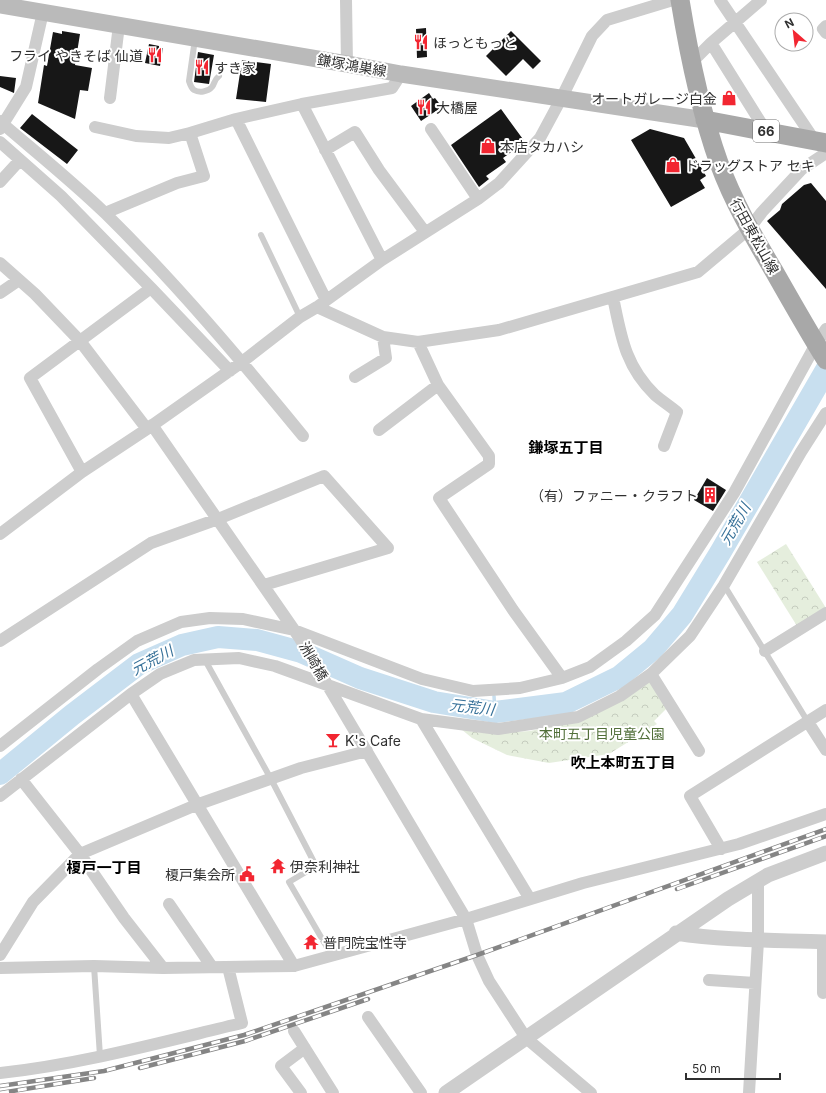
<svg xmlns="http://www.w3.org/2000/svg" width="826" height="1093" viewBox="0 0 826 1093" font-family="Inter,'Noto Sans JP',sans-serif">
	<style>
		.park { fill: url(#park-crowns) }
		.lines { fill: none; stroke-linecap: round; stroke-linejoin: round }
		.stream { stroke: #c8dfef; stroke-width: 3.5 }
		.river { stroke: #c8dfef; stroke-width: 22 }
		.building { fill: #171717 }
		.service { stroke: #cdcdcd; stroke-width: 6 }
		.minor { stroke: #cdcdcd; stroke-width: 12 }
		.tertiary { stroke: #cdcdcd; stroke-width: 15 }
		.secondary { stroke: #bababa; stroke-width: 17 }
		.primary { stroke: #a8a8a8; stroke-width: 19 }
		.rail-casing { stroke: #858585; stroke-width: 4.5 }
		.rail { stroke: #fff; stroke-width: 3; stroke-dasharray: 9; stroke-linecap: butt }
		.labels { text-anchor: middle; dominant-baseline: central; stroke-width: 4; stroke-linejoin: round; paint-order: stroke }
		.shield { fill: #fff; stroke: #6e6e6e; stroke-width: 1 }
		.shield-label { font-size: 13px; font-weight: bold; fill: #303030 }
		.poi-label { font-size: 14px; fill: #303030; stroke: #fff; text-anchor: start }
		.street-label { font-size: 14px; fill: #303030; stroke: #fff }
		.park-label { font-size: 14px; fill: #516f39; stroke: #fff }
		.neighbourhood-label { font-size: 15px; font-weight: bold; fill: #000; stroke: #fff }
		.water-label { font-size: 15px; font-style: italic; fill: #377199; stroke: #fff }
	</style>
	<defs>
		<pattern id="park-crowns" width="20" height="18" patternUnits="userSpaceOnUse"><rect width="20" height="18" fill="#e5eedd"/><path d="M2 6a3 3 0 1 1 6 0M12 15a3 3 0 1 1 6 0" fill="none" stroke="#c5ccbe"/></pattern>
	</defs>
	<rect width="100%" height="100%" fill="#fff"/>
	<!-- park -->
	<path class="park" d="M786 544 826 608 797 626 757 562Z
		M650 681 668 707 654 721 657 724 609 754 549 763 507 755 472 738 461 729 474 732 498 733 530 731 582 720Z"/>
	<g class="lines">
		<!-- stream -->
		<path class="stream" d="M494 696 495 712"/>
		<!-- river -->
		<path class="river" d="M0 774 72 715 139 664 182 645 218 637 257 640 301 652 360 678 434 702 495 712 566 703 619 677 653 649 682 615 720 553 826 370"/>
	</g>
	<!-- building -->
	<path class="building" d="M426 28 427 57 417 58 416 29Z
		M62 31 80 34 75 65 92 68 88 91 80 90 75 119 38 103 44 65 47 66 53 32 62 34Z
		M511 31 541 61 533 69 523 59 506 76 486 56Z
		M149 44 159 46V48H163L160 66 145 63Z
		M198 52 214 55 209 84 194 82Z
		M242 60 271 64 266 102 236 99Z
		M0 76 16 78 14 93 0 87Z
		M429 93 433 99 435 98 442 107 421 121 411 106Z
		M501 109 525 142 503 158 506 162 486 176 489 179 479 187 451 145Z
		M32 114 78 150 67 164 20 128Z
		M650 129 684 138 706 176 700 180 705 188 671 207 631 140Z
		M811 183 826 201V289L767 221 780 210 782 204 804 185Z
		M707 478 726 490 713 511 694 500Z"/>
	<g class="lines">
		<!-- service -->
		<path class="service" d="M195 39 189 81C190 84 191 88 194 90 199 93 208 92 212 87 215 83 214 80 219 76
			M261 235 300 317
			M724 585 808 722
			M205 660 271 779 316 866 289 882 332 956
			M94 966 100 1056"/>
		<!-- minor -->
		<path class="minor" d="M346 0 347 64
			M720 0 815 141
			M826 26 823 29 826 33
			M711 43 766 131
			M691 63 711 43 761 0
			M110 98 119 25
			M236 119 326 300
			M0 121 3 124 26 87 43 12
			M95 127 136 136 169 138 190 133
			M0 129 3 124C38 154 73 182 106 214 176 283 240 359 303 436
			M431 129 478 199
			M0 142 61 196 151 288 30 378 82 472
			M325 150 355 132 379 170 425 232
			M0 182 20 160
			M105 213 177 183 204 176 190 133 236 119 302 104
			M382 260 302 104 392 88 401 74
			M0 263 35 294 80 341 147 429
			M151 288 230 371
			M0 293 19 280
			M613 297C621 336 625 366 655 395 662 401 670 406 677 412L664 446
			M317 307 383 337 418 342 499 330 698 272 749 229 762 212 802 169 826 153
			M418 342 438 385 489 456V464L439 498 513 610 562 678
			M355 377 386 358 383 337
			M152 425 299 637 466 919 477 955 489 981 526 1038 591 1093
			M379 430 438 385
			M0 534 82 472 147 429 242 362 300 317 317 307 382 260 478 199 499 183 540 138 561 99 592 36 607 20 673 0
			M0 641 151 543 218 519 324 476 388 548 264 585
			M765 651 826 613
			M651 674 699 751
			M131 694 294 966
			M421 719 530 899
			M808 722 826 750
			M0 746 98 669 137 641 181 622 210 618 243 619 294 630 422 679 473 691 520 688 562 678 590 667 626 641 655 615 734 493 816 344 826 329
			M21 779 80 854 124 918 163 968
			M0 796 131 694 160 674 194 660 239 658 275 666 421 719 498 729 578 717 620 696 651 674 690 636 724 585 801 452 826 413
			M721 849 690 796 826 710
			M169 904 212 967
			M0 955 33 902 80 854 196 805 301 768 367 751
			M0 968 94 966 163 968 294 966 466 919 583 883 739 844 826 814
			M709 980 755 983
			M823 993V942
			M368 1017 421 1093
			M294 1031 333 1093
			M0 1073C82 1064 162 1042 242 1023L228 967
			M301 1093 281 1066 305 1048
			M749 1093 758 941V881"/>
		<!-- tertiary -->
		<path class="tertiary" d="M676 933C726 941 776 940 826 942
			M446 1093 728 899 768 875 826 853"/>
		<!-- secondary -->
		<path class="secondary" d="M0 5 347 64 401 74 705 120"/>
		<!-- primary -->
		<path class="primary" d="M680 0C689 55 700 110 719 163 733 201 753 236 774 271 791 301 808 331 826 360
			M705 120 826 143"/>
		<!-- rail casing -->
		<g class="rail-casing">
			<path id="rail" d="M677 889 826 836
				M140 1068 245 1041 368 999
				M0 1086 104 1071 244 1035 477 955 826 829
				M0 1093 94 1078"/>
		</g>
		<!-- rail -->
		<use href="#rail" class="rail"/>
	</g>
	<!-- icons -->
	<defs>
		<g id="restaurant-bare" transform="scale(1.2)"><path d="M-5-6h1v4h1v-4h1v4h1v-4h1v5L-1.5 .5V6h-2V.5L-5-1ZM5-6V6H3V1.5H1.5Q1.5-4 5-6Z" fill="#f22631" stroke="#fff" stroke-width="2.5" paint-order="stroke"/></g>
		<g id="shop-bare" transform="scale(1.2)"><path d="M-5-2.5h2.3a2.7 3.5 0 0 1 5.4 0H5L5.5 6h-11ZM-1.5-2.5h3a1.5 2.3 0 0 0-3 0Z" fill="#f22631" stroke="#fff" stroke-width="2.5" paint-order="stroke"/></g>
		<g id="building-bare" transform="scale(1.2)"><path d="M-4-6H4V6H1V3H-1V6H-4ZM-2.5-4.3h1.7v1.8h-1.7ZM.8-4.3h1.7v1.8H.8ZM-2.5-1h1.7V.8h-1.7ZM.8-1h1.7V.8H.8Z" fill="#f22631" stroke="#fff" stroke-width="2.5" paint-order="stroke"/></g>
		<g id="bar-bare" transform="scale(1.2)"><path d="M-6-5H6L.8 .8V4.5H3.5V6h-7V4.5H-.8V.8Z" fill="#f22631" stroke="#fff" stroke-width="2.5" paint-order="stroke"/></g>
		<g id="temple-bare" transform="scale(1.2)"><path d="M0-6L5-2H3V0L6.5 2.5H4V6H1.5V3h-3V6H-4V2.5H-6.5L-3 0V-2H-5Z" fill="#f22631" stroke="#fff" stroke-width="2.5" paint-order="stroke"/></g>
		<g id="civic-bare" transform="scale(1.2)"><path d="M-.6-6.5H3V-4.5H.6V-3L4-1V1h2V6H-6V1h2V-1L-.6-3ZM-1.2 2.5V6h2.4V2.5Z" fill="#f22631" stroke="#fff" stroke-width="2.5" paint-order="stroke"/></g>
	</defs>
	<g fill-rule="evenodd">
		<use href="#restaurant-bare" x="421" y="42"/>
		<use href="#restaurant-bare" x="155" y="55"/>
		<use href="#restaurant-bare" x="202" y="67"/>
		<use href="#shop-bare" x="729" y="98"/>
		<use href="#restaurant-bare" x="424" y="107"/>
		<use href="#shop-bare" x="488" y="146"/>
		<use href="#shop-bare" x="673" y="165"/>
		<use href="#building-bare" x="710" y="495"/>
		<use href="#bar-bare" x="333" y="740"/>
		<use href="#temple-bare" x="278" y="866"/>
		<use href="#civic-bare" x="247" y="874"/>
		<use href="#temple-bare" x="311" y="942"/>
	</g>
	<g class="labels">
		<!-- shield labels -->
		<rect class="shield" x="753" y="120" width="26" height="22" rx="3"/>
		<g class="shield-label">
			<text x="766" y="131">66</text>
		</g>
		<!-- poi labels -->
		<g class="poi-label">
			<text x="433" y="42">ほっともっと</text>
			<text x="143" y="55" text-anchor="end">フライ やきそば 仙道</text>
			<text x="214" y="67">すき家</text>
			<text x="717" y="98" text-anchor="end">オートガレージ白金</text>
			<text x="436" y="107">大橋屋</text>
			<text x="500" y="146">本店タカハシ</text>
			<text x="685" y="165">ドラッグストア セキ</text>
			<text x="698" y="495" text-anchor="end">（有）ファニー・クラフト</text>
			<text x="345" y="740">K's Cafe</text>
			<text x="290" y="866">伊奈利神社</text>
			<text x="235" y="874" text-anchor="end">榎戸集会所</text>
			<text x="323" y="942">普門院宝性寺</text>
		</g>
		<!-- street labels -->
		<g class="street-label">
			<text transform="translate(352 65) rotate(10)">鎌塚鴻巣線</text>
			<text transform="translate(755 236) rotate(61)">行田東松山線</text>
			<text transform="translate(314 661) rotate(60)">洲崎橋</text>
		</g>
		<!-- park labels -->
		<g class="park-label">
			<text x="602" y="733">本町五丁目児童公園</text>
		</g>
		<!-- neighbourhood labels -->
		<g class="neighbourhood-label">
			<text x="566" y="447">鎌塚五丁目</text>
			<text x="623" y="762">吹上本町五丁目</text>
			<text x="104" y="867">榎戸一丁目</text>
		</g>
		<!-- water labels -->
		<g class="water-label">
			<text transform="translate(735 524) rotate(-60)">元荒川</text>
			<text transform="translate(152 660) rotate(-28)">元荒川</text>
			<text transform="translate(472 707) rotate(7)">元荒川</text>
		</g>
	</g>
	<!-- north arrow -->
	<g transform="translate(794 32) rotate(332)"><circle r="19" fill="#ffffff" stroke="#acacac"/>
	<path d="M0-3L7 15L0 10L-7 15Z" fill="#f22631"/>
	<text y="-6" font-size="11" font-weight="bold" text-anchor="middle" fill="#303030">N</text>
	</g>
	<!-- scale -->
	<path d="M686 1073v6h94v-6" fill="none" stroke="#303030" stroke-width="2"/>
	<text x="692" y="1073" font-size="12" fill="#303030" stroke="#ffffff" stroke-width="3" paint-order="stroke">50 m</text>
</svg>
